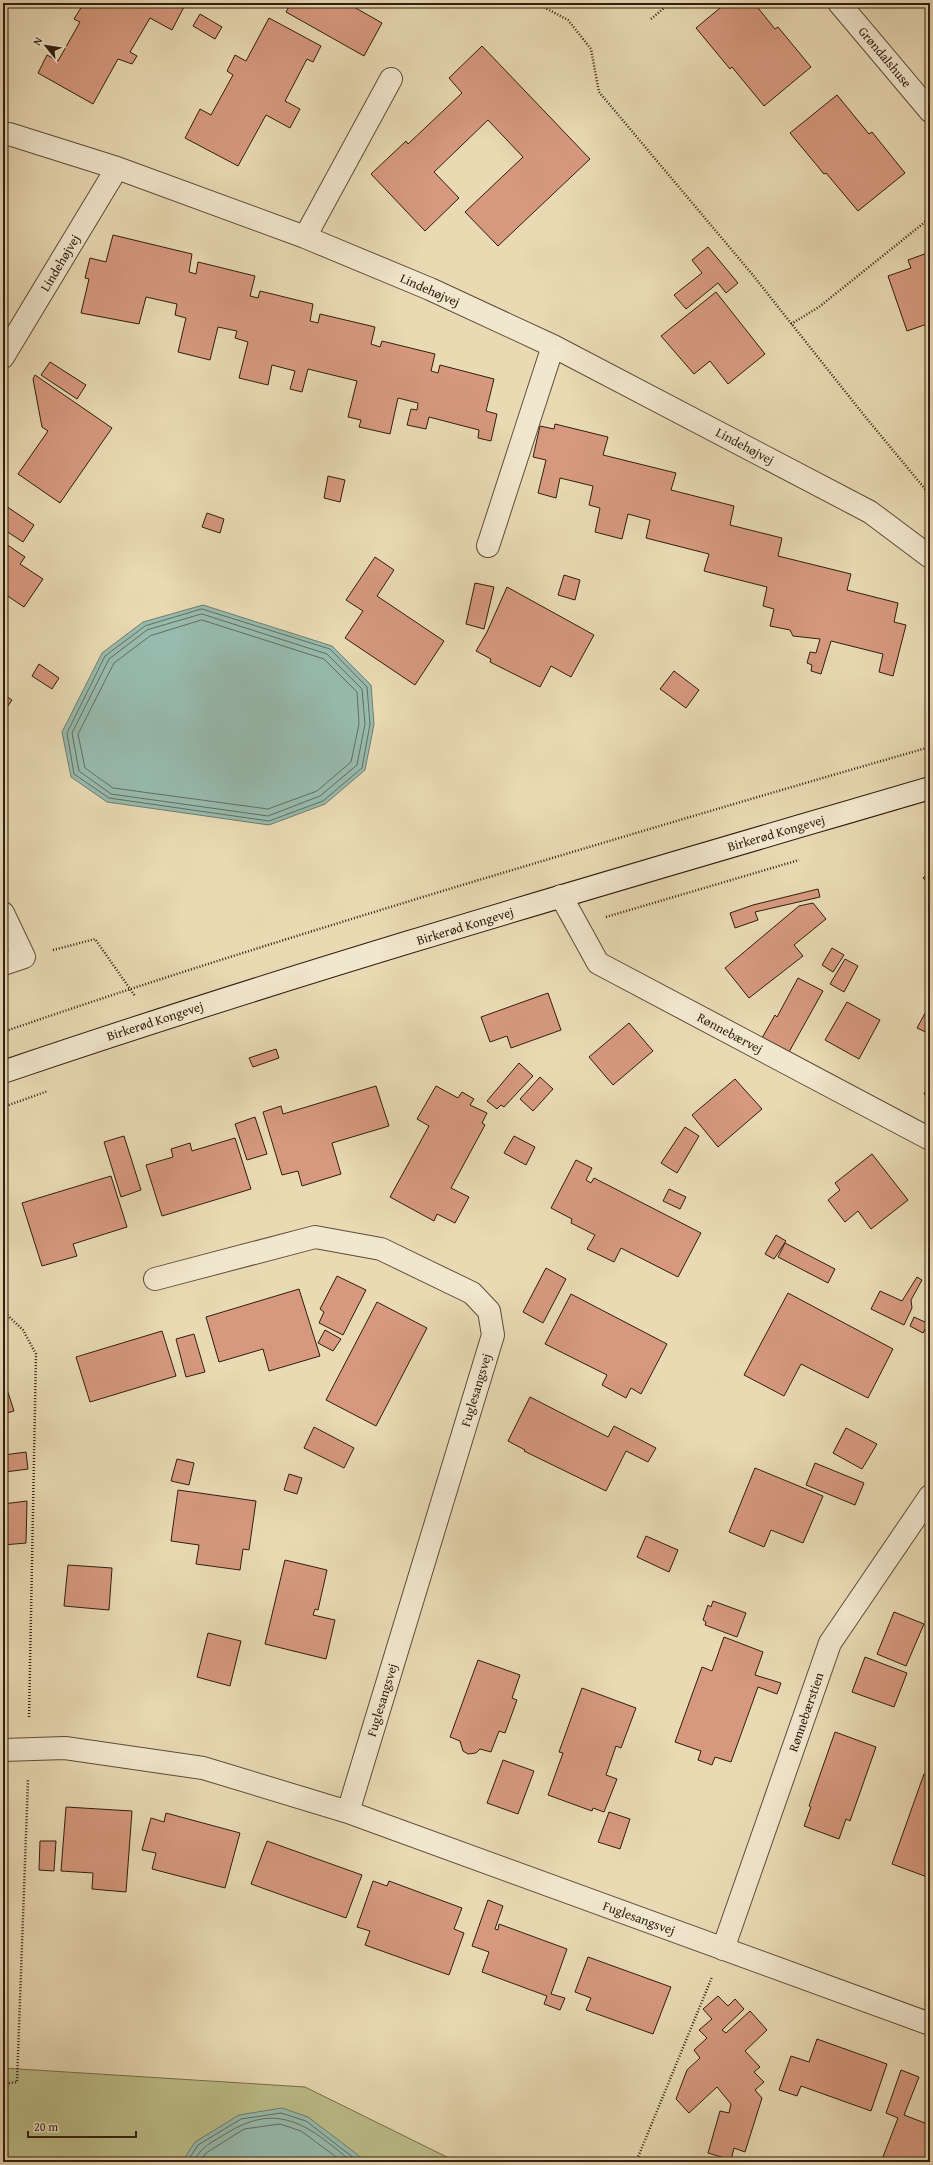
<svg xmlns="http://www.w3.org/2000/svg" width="933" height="2165" viewBox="0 0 933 2165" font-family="'Gentium Book Plus',serif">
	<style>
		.green { fill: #bcbe89; stroke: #766e4c }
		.water { fill: #97bbae; stroke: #6e7c6e }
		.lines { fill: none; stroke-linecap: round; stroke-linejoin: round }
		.shore { stroke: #646c5e; stroke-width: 1 }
		.building { fill: #d6997e; stroke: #301d0f }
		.minor-casing { stroke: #5e4c38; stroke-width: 24 }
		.secondary-casing { stroke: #301d0f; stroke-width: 24 }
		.path { stroke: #301d0f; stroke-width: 2.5; stroke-dasharray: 1 2; stroke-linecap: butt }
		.minor { stroke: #f1e7ce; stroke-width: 22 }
		.secondary { stroke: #f1e7ce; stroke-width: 22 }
		.labels { text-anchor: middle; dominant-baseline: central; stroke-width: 3; stroke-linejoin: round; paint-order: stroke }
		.street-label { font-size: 13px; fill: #301d0f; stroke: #f1e7ce }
	</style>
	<rect width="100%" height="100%" fill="#e9dab4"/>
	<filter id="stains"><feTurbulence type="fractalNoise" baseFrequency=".005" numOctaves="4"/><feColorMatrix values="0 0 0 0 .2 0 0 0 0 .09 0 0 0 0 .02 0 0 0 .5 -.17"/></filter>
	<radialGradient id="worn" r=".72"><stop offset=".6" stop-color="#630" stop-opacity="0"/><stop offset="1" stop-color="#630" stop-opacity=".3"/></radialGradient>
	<!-- green -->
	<path class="green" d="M3 2068 305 2087 457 2162H3Z"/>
	<!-- water -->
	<path class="water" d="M203 605 332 646 371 685 374 724 365 770 325 804 269 825 107 802 71 777 62 732 102 653 143 622Z
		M282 2108 308 2117 358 2155 364 2162H182L195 2142 239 2115Z"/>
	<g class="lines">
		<!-- shore -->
		<path class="shore" d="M202 609 330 649 367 687 370 724 362 768 323 801 269 821 109 798 74 774 67 733 105 656 145 626Z
			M202 614 327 654 362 689 365 724 357 765 320 796 268 816 111 794 79 771 72 733 109 659 147 630Z
			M202 620 324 659 357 692 359 724 351 762 317 791 268 809 113 788 85 768 78 734 114 663 150 636Z
			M187 2162 198 2145 241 2119 281 2113 306 2121 359 2162
			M193 2162C203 2145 211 2143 227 2133 280 2100 311 2128 352 2162
			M200 2162 206 2153 244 2129 280 2124 301 2131 343 2162"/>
	</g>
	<!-- building -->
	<path class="building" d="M84 3 94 8 97 3H181L185 5 172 30 150 18 130 52 137 56 132 64 118 59 93 104 38 73 47 55 58 61 80 22 74 19Z
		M291 3H347L382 23 364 56 286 12Z
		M726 3H754L775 29 778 27 811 67 764 106 732 67 730 69 696 28Z
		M200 14 222 27 215 39 193 26Z
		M269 18 321 46 313 62 307 59 285 101 300 109 290 128 266 115 238 166 185 138 200 109 211 115 233 75 227 71 235 55 246 61Z
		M482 46 590 159 498 246 465 212 523 157 488 120 434 172 459 198 425 231 371 174 406 141 408 144 462 93 449 78Z
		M837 95 869 134 872 132 905 173 858 211 826 173 824 174 790 133Z
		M113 235 192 254 189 272 196 274 198 262 255 276 250 296 258 298 260 291 313 304 310 321 318 323 320 314 375 327 371 344 380 347 382 341 435 354 431 371 438 373 440 365 494 379 486 411 497 414 491 441 478 438 479 430 429 417 426 429 407 425 411 409 417 410 418 403 398 398 390 434 359 427 361 420 348 417 357 381 308 369 302 392 290 389 295 371 272 365 268 385 239 378 248 342 235 338 237 331 218 327 210 360 178 352 186 318 175 315 177 304 146 297 139 324 81 313 89 279 85 278 90 258 106 262Z
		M708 247 738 283 726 293 718 283 686 309 674 295 702 273 692 260Z
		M930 252V323L907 331 888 276 911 268 908 260Z
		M716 292 765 354 728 384 710 361 694 374 661 336Z
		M50 362 86 385 77 399 41 375Z
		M35 375 112 428 60 503 18 474 48 431 42 427 33 379Z
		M555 424 608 437 603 455 676 473 671 490 734 506 730 525 782 538 778 556 851 574 847 590 898 603 894 622 906 625 893 676 879 672 883 654 831 641 821 674 811 671 812 665 807 663 810 652 816 653 820 639 793 636 790 630 770 626 774 609 763 606 767 587 704 571 709 554 646 538 650 520 628 514 622 539 595 532 600 508 589 505 593 486 560 478 556 498 538 493 546 460 533 457 540 426 554 429Z
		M328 476 345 480 340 502 324 498Z
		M3 504 34 525 23 542 3 529Z
		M207 513 224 519 220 533 202 527Z
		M3 542 25 557 20 564 43 579 24 607 3 593Z
		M375 557 394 570 377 596 444 641 415 685 345 638 363 611 346 600Z
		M564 575 580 580 575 600 558 595Z
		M475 583 494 587 484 629 466 624Z
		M507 587 594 635 571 677 551 666 540 687 490 662 491 659 476 651 487 632Z
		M39 664 59 678 52 689 32 676Z
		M674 671 699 690 686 708 660 689Z
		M3 694 12 700 3 713Z
		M930 871V883L923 878Z
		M818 889 820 897 755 912 758 920 735 928 730 913 753 905Z
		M813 903 826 919 794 945 803 956 749 998 725 968 799 906Z
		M832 948 844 955 833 972 822 965Z
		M845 959 858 966 844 992 830 984Z
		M798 978 823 991 789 1052 762 1038 775 1015 777 1017Z
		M548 993 561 1030 511 1048 507 1036 490 1042 481 1017Z
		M847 1002 880 1020 859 1059 825 1040Z
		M930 1004V1034L917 1028Z
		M629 1023 653 1051 613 1085 589 1057Z
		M276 1049 279 1058 253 1067 249 1058Z
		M519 1063 533 1076 504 1107 501 1105 497 1109 487 1101Z
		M540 1077 553 1089 533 1111 520 1099Z
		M735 1079 762 1109 718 1147 692 1115Z
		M930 1082V1097L924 1094Z
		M376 1086 389 1126 332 1143 341 1174 302 1186 298 1171 282 1175 263 1112 281 1106 283 1114Z
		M436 1086 458 1098 462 1092 474 1099 470 1105 487 1113 482 1123 485 1125 451 1188 469 1197 455 1223 437 1214 434 1221 390 1197 429 1126 417 1119Z
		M255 1117 267 1154 247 1160 235 1124Z
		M685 1127 699 1136 677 1173 661 1163Z
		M124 1136 141 1190 121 1197 104 1142Z
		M514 1136 535 1147 526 1165 504 1153Z
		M235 1138 251 1189 162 1216 146 1165 173 1157 171 1149 190 1143 192 1151Z
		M872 1154 908 1200 871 1229 858 1211 845 1222 828 1200 840 1190 835 1183Z
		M576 1160 592 1168 586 1180 591 1183 594 1178 701 1233 678 1277 621 1248 614 1262 587 1249 595 1235 571 1223 572 1219 551 1208Z
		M111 1176 127 1227 73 1244 77 1256 42 1266 22 1203Z
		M669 1189 686 1197 680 1209 663 1201Z
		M776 1235 786 1241 774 1259 765 1254Z
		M785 1243 835 1269 828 1283 778 1257Z
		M546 1268 566 1279 543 1323 523 1312Z
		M337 1276 366 1290 343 1335 319 1323 324 1312 320 1309Z
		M917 1277 922 1280 911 1300 912 1308 904 1325 871 1309 880 1291 902 1301Z
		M299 1289 320 1356 269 1371 263 1349 219 1362 206 1317Z
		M788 1293 893 1349 868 1398 801 1364 784 1396 744 1375Z
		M571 1294 667 1344 641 1394 631 1388 626 1398 602 1385 607 1375 545 1344Z
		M377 1302 427 1328 376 1426 326 1400Z
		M914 1317 927 1323 930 1318V1327L927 1326 923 1333 910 1326Z
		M325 1330 341 1339 333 1351 318 1343Z
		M162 1331 176 1376 90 1402 76 1357Z
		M194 1334 205 1372 186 1377 176 1339Z
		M3 1377 14 1411 3 1414Z
		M530 1397 608 1437 614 1426 656 1448 648 1462 626 1451 606 1491 524 1451 525 1450 508 1441Z
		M314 1427 354 1448 344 1468 304 1448Z
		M846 1428 877 1444 862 1469 833 1453Z
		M26 1452 28 1469 5 1472 4 1455Z
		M177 1459 194 1463 189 1485 171 1481Z
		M815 1463 864 1483 855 1505 806 1485Z
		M755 1468 823 1496 803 1543 771 1530 764 1547 729 1532Z
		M289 1474 302 1478 297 1494 284 1490Z
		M178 1490 256 1501 249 1550 243 1549 240 1570 196 1564 199 1545 171 1541Z
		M27 1501 26 1543 3 1545V1504Z
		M646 1536 678 1550 669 1572 637 1557Z
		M285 1560 327 1570 318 1610 315 1609 313 1615 335 1620 326 1659 265 1644Z
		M68 1565 112 1568 109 1610 64 1606Z
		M713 1601 746 1613 737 1637 705 1625 706 1622 703 1620 708 1605 711 1607Z
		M894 1612 924 1624 906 1666 877 1654Z
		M208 1633 241 1641 230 1686 197 1677Z
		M724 1637 763 1652 755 1675 781 1683 777 1694 758 1687 731 1762 715 1757 712 1765 698 1760 701 1751 675 1742 702 1667 712 1671Z
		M865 1657 907 1673 894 1707 852 1692Z
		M478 1660 520 1675 512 1698 517 1700 505 1733 499 1731 491 1752 480 1749 476 1753 468 1754 463 1751 460 1741 450 1737Z
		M582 1688 636 1708 621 1748 616 1746 606 1775 617 1779 604 1812 593 1808 592 1811 548 1795 563 1753 559 1752Z
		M835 1732 876 1747 850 1821 846 1819 839 1839 804 1826 811 1807 809 1806Z
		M503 1760 534 1771 518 1814 487 1803Z
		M924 1774 930 1776V1878L892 1864Z
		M66 1807 132 1811 126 1892 92 1889 93 1873 61 1871Z
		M609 1812 630 1819 620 1849 598 1842Z
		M166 1813 240 1833 225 1888 152 1869 156 1853 142 1850 151 1818 164 1822Z
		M40 1841H56L54 1871 39 1870Z
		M267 1841 362 1875 346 1918 251 1884Z
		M373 1881 387 1886 389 1881 462 1908 454 1929 464 1933 449 1975 365 1945 370 1931 357 1927Z
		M488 1900 503 1906 495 1929 498 1930 499 1924 567 1949 551 1994 565 1998 560 2010 544 2004 547 1996 482 1972 489 1952 472 1946Z
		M588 1957 671 1987 653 2034 586 2010 591 1998 575 1992Z
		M718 1996 728 2006 735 1999 744 2009 722 2030 726 2033 750 2011 767 2030 745 2051 760 2067 754 2072 764 2082 755 2090 762 2098 745 2152 734 2148 731 2160 708 2153 720 2111 729 2113 731 2104 717 2087 689 2113 676 2099 687 2070 700 2058 694 2050 707 2038 699 2030 712 2019 703 2009Z
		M817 2039 887 2064 871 2111 801 2086 797 2096 779 2090 791 2056 809 2062Z
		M901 2070 919 2077 904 2115 930 2125V2162H881L898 2118 886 2113Z"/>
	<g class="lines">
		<!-- minor casing -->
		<g class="minor-casing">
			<path id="minor" d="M839 3 930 111
				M9 134 117 168 305 237 430 289 553 346 870 512 930 557
				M305 237 391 79
				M3 357 117 168
				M488 546 553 346
				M561 896 598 963 930 1139
				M3 913 24 957 3 964
				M155 1279 315 1237 381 1249 472 1293 489 1311 493 1335 348 1812
				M3 1750 65 1748 203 1768 348 1812 930 2024
				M723 1949 830 1643 930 1496"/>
		</g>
		<!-- secondary casing -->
		<g class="secondary-casing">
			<path id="secondary" d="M3 1072C309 968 620 879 930 788"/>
		</g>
		<!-- path -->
		<path class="path" d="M536 3 568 20 591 49 599 92 752 274 863 414 930 495
			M651 19 670 3
			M791 324 819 307 930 218
			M606 917 799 860
			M53 950 95 939 135 996
			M3 1032C150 981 299 935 449 889 609 841 769 793 930 747
			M3 1107 48 1091
			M3 1311 23 1330 36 1354 29 1719
			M3 2084 17 2082 28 1780
			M636 2162 712 1977"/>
		<!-- minor -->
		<use href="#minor" class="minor"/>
		<!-- secondary -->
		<use href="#secondary" class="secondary"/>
	</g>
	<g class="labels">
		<!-- street labels -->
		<g class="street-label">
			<text transform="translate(885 57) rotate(50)">Grøndalshuse</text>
			<text transform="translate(60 263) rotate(-59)">Lindehøjvej</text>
			<text transform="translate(430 290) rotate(24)">Lindehøjvej</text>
			<text transform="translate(745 446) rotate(28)">Lindehøjvej</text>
			<text transform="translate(776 833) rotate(-16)">Birkerød Kongevej</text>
			<text transform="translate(465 926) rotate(-17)">Birkerød Kongevej</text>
			<text transform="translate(155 1021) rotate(-18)">Birkerød Kongevej</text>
			<text transform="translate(730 1033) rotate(28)">Rønnebærvej</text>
			<text transform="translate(476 1390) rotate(-73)">Fuglesangsvej</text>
			<text transform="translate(382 1700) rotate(-73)">Fuglesangsvej</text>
			<text transform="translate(806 1712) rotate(-71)">Rønnebærstien</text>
			<text transform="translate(639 1918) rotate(20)">Fuglesangsvej</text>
		</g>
	</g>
	<!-- margin -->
	<rect width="933" height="2165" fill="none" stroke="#e9dab4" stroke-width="16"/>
	<rect x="4" y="4" width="925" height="2157" fill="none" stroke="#301d0f" stroke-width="2"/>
	<rect x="8" y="8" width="917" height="2149" fill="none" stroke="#301d0f"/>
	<!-- north arrow -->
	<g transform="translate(46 46) rotate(300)" stroke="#f1e7ce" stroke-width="3" paint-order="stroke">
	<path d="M0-3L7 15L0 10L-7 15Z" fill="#301d0f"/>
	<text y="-6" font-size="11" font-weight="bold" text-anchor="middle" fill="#301d0f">N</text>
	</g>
	<!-- scale -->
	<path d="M28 2131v6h108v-6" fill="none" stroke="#301d0f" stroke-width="2"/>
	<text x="34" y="2131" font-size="12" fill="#301d0f" stroke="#f1e7ce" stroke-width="3" paint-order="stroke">20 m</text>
	<rect width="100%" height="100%" filter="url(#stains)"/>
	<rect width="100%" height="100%" fill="url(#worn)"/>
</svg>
